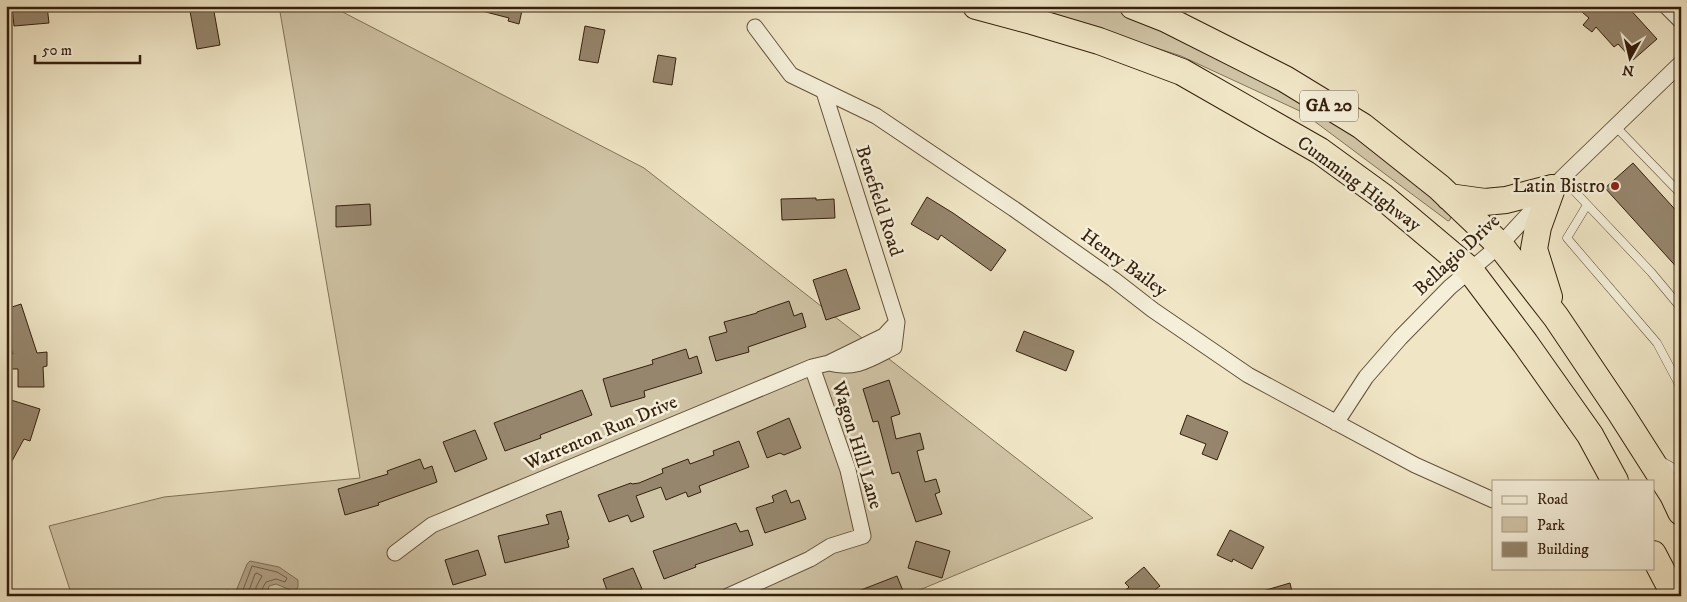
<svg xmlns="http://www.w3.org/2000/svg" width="1687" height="602" viewBox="0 0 1687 602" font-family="'IM FELL DW Pica',serif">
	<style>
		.green { fill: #d0c4a6; stroke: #827259 }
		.water { fill: #b0a287; stroke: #7e6e56 }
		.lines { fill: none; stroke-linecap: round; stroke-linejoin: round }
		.shore { stroke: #72604a; stroke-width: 1 }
		.building { fill: #96866d; stroke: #341f0c }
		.service-casing { stroke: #63513a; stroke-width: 9 }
		.minor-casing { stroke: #63513a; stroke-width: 17 }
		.trunk-casing { stroke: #341f0c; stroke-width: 28 }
		.service { stroke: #f5efda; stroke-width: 8 }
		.minor { stroke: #f5efda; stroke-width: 15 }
		.trunk { stroke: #f0e6c6; stroke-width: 26 }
		.poi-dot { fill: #8f2418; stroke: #f5efda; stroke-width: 2 }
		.labels { text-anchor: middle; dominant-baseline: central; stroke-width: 5; stroke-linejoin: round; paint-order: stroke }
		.shield { fill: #f5efda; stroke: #6e5d4a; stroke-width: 1 }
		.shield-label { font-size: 18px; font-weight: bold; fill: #341f0c }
		.street-label { font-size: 19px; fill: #341f0c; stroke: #f5efda }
		.poi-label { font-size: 19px; fill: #341f0c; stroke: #f5efda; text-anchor: end }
	</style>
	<rect width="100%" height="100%" fill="#f0e6c6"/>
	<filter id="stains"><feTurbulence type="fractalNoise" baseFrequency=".004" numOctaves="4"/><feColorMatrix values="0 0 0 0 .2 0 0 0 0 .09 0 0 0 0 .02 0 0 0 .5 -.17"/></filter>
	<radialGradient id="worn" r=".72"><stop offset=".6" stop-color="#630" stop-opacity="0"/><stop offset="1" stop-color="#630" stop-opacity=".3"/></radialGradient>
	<!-- green -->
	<path class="green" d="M279 6H331L644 168 1093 518 905 596H72L49 526 164 497 360 478Z
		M1008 6H1106L1128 14 1251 71 1348 131 1414 182 1451 216 1450 220 1448 221 1302 112 1181 56 1080 23Z"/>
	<!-- water -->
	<path class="water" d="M250 561 279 567 298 580V587L295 592 276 584 269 586 267 596H223L226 590 236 591 247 564Z"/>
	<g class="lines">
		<!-- shore -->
		<path class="shore" d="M238 596 243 590 252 566 277 572 287 578 285 582 276 579 266 582 262 589V596
			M247 596 255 574 257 573 262 576 256 587V596"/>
	</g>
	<!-- building -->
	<path class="building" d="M12 6H47L49 23 14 26Z
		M189 6H213L220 45 197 49Z
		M479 6H523L519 24 508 21 509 18 478 10Z
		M1575 6H1627L1657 39 1633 60 1618 44 1614 47 1596 27 1592 32 1583 25 1589 18Z
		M585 26 605 30 598 63 579 60Z
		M658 55 676 58 672 85 653 82Z
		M1633 163 1681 216V272L1605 188Z
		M927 197 953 213 1006 250 991 271 941 235 938 240 911 224Z
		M816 198V200L834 199 835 218 782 220 781 199Z
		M370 204 371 225 336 227V206Z
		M846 269 860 309 826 320 813 280Z
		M789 301 794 316 802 313 806 327 748 347 749 352 716 361 709 337 727 332 724 322 757 313V312Z
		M21 304 37 353 47 352V366L43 367 44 387H18V369H10L9 354H13L6 332V309Z
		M1024 331 1074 351 1066 371 1016 351Z
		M686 349 689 359 697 356 702 373 644 391 645 397 611 407 603 379 653 364 652 360Z
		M889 380 900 414 891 417 896 439 920 433 924 449 917 451 925 482 936 479 940 492 935 494 942 514 916 522 899 472 892 474 878 421 873 422 863 389Z
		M582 390 592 415 540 435 541 438 505 451 494 423Z
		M11 400 40 409 30 441 24 439 6 472V431L11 415 6 414Z
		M1187 415 1228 432 1217 460 1202 454 1206 444 1180 434Z
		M789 418 801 448 784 455 780 453 767 458 757 432Z
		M475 430 487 459 455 472 443 442Z
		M739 441 749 467 699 486 701 492 688 497 686 492 666 500 661 487 636 496 644 517 631 522 628 515 609 522 598 495 631 483 632 484 639 483 663 473 662 469 688 459 690 464 714 455 713 451Z
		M420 459 424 469 432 466 437 482 378 503 379 505 345 515 338 489 388 474 387 471Z
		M786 490 791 503 799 500 806 519 765 533 756 508 774 502 772 496Z
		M561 511 569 539 567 540 569 547 505 563 498 536 549 524 546 515Z
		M736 523 740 532 748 530 753 545 695 565 696 567 664 579 653 551Z
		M1230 530 1264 547 1252 569 1233 559 1232 562 1217 555Z
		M916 541 950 551 942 578 908 568Z
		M478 550 486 575 453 585 445 560Z
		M1144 567 1160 586 1147 596H1119L1129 587 1125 583Z
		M633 568 642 589 625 596H609L603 579Z
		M897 576 905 596H849L848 595Z
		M1290 583 1293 596H1256V593Z"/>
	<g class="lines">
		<!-- service casing -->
		<g class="service-casing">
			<path id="service" d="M1616 127 1681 194
				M1562 178 1651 272 1681 308
				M1587 205 1567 238 1657 343 1681 388
				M1663 462 1681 472"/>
		</g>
		<!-- minor casing -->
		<g class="minor-casing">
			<path id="minor" d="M1666 6 1681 21
				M755 27 791 75 876 116 1014 209 1113 279 1153 310 1248 375 1415 465 1493 500
				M824 92 897 322 894 347C870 359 856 370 829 363
				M1336 423 1366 377 1400 338 1450 287 1500 245 1562 178 1681 63
				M395 553 432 525 812 367 829 363 884 336 897 322
				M728 596 810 559 831 546 863 536 848 470 812 367"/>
		</g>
		<!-- trunk casing -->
		<g class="trunk-casing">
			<path id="trunk" d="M976 6 1032 21 1099 41 1182 72 1320 151 1382 196 1470 270 1525 343 1590 435 1615 481
				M1133 6 1166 19 1285 79 1362 126 1439 187 1500 245 1556 317 1620 412 1673 495 1681 512
				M1449 197 1485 202 1506 200 1552 188
				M1549 297 1534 249 1538 227 1552 188
				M1653 554 1675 596"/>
		</g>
		<!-- service -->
		<use href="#service" class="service"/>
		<!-- minor -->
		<use href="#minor" class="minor"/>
		<!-- trunk -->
		<use href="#trunk" class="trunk"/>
	</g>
	<!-- markers -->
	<circle class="poi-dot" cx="1615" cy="186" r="5"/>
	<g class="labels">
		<!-- shield labels -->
		<rect class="shield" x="1300" y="90.5" width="58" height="31" rx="4"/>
		<g class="shield-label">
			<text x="1329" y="106">GA 20</text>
		</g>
		<!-- street labels -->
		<g class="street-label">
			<text transform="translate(1359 184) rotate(36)">Cumming Highway</text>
			<text transform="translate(879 201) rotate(72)">Benefield Road</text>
			<text transform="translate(1457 255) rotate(-43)">Bellagio Drive</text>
			<text transform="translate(1124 263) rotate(36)">Henry Bailey</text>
			<text transform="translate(601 433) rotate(-23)">Warrenton Run Drive</text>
			<text transform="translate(857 445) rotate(73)">Wagon Hill Lane</text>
		</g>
		<!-- poi labels -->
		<g class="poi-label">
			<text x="1605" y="186">Latin Bistro</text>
		</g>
	</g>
	<!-- margin -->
	<rect width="1687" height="602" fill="none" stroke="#f0e6c6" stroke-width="25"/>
	<rect x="8" y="8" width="1672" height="587" fill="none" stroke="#341f0c" stroke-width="2.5"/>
	<rect x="12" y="12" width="1662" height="577" fill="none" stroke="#341f0c"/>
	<!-- legend -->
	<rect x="1492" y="480" width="162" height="90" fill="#f5efda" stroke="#a89c88"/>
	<rect x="1502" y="496" width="25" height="8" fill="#f5efda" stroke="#a89c88"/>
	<text x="1537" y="504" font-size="15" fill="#341f0c">Road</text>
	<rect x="1502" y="517" width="25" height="15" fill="#d0c4a6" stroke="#a89c88"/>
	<text x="1537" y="530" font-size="15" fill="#341f0c">Park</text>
	<rect x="1502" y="542" width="25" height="15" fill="#96866d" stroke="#a89c88"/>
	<text x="1537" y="554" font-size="15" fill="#341f0c">Building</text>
	<!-- north arrow -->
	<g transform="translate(1630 58) rotate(188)" stroke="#f5efda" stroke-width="4" paint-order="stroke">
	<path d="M0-4L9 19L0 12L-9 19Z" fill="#341f0c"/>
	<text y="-8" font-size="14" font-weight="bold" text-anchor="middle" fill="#341f0c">N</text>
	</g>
	<!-- scale -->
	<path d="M35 55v8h105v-8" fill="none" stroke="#341f0c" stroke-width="2.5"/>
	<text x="42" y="55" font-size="15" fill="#341f0c" stroke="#f5efda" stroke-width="4" paint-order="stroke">50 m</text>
	<rect width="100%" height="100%" filter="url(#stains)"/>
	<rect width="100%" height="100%" fill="url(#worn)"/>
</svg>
